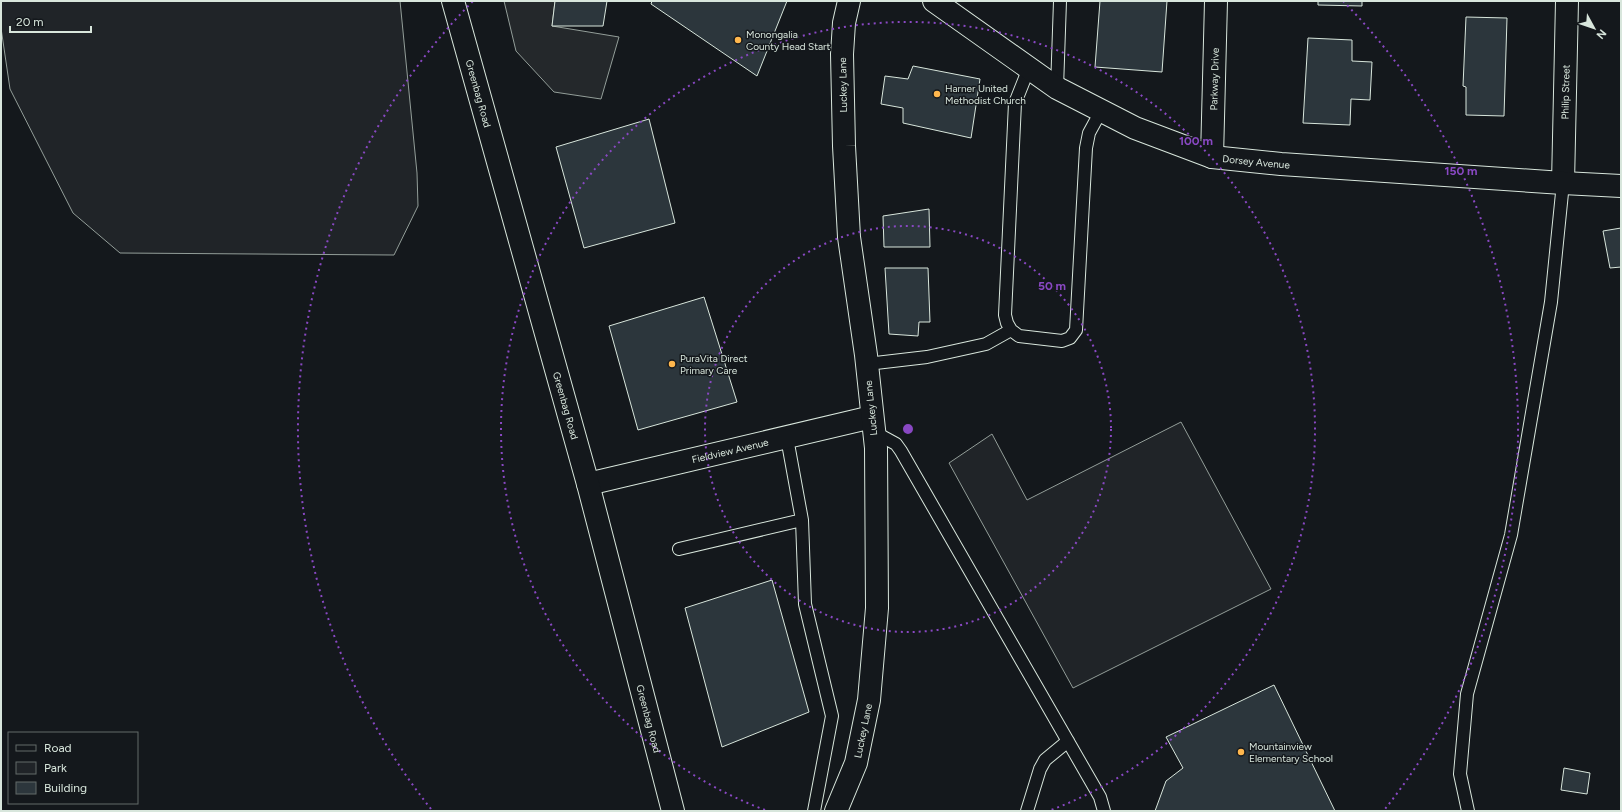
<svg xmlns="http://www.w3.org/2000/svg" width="1622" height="812" viewBox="0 0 1622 812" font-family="Figtree,sans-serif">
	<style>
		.green { fill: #202428; stroke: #939e99 }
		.parking { fill: #24282b; stroke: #939e99 }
		.building { fill: #2c363c; stroke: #d8e6dc }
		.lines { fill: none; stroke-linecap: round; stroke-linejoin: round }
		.service-casing { stroke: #d8e6dc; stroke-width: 14 }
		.minor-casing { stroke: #d8e6dc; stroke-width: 24 }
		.tertiary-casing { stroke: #d8e6dc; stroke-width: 24 }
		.secondary-casing { stroke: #d8e6dc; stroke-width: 24 }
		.service { stroke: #14181c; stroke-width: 12 }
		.minor { stroke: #14181c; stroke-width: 22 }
		.tertiary { stroke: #14181c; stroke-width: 22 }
		.secondary { stroke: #14181c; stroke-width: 22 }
		.ring { fill: none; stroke: #8948c3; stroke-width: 2; stroke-dasharray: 2 4 }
		.poi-dot { fill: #ffb74d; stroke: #14181c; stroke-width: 1.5 }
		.labels { text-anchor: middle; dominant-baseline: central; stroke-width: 3; stroke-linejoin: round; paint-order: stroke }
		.poi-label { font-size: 10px; fill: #d8e6dc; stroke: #14181c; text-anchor: start }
		.street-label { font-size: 10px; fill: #d8e6dc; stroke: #14181c }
		.centre { fill: #8948c3; stroke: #14181c; stroke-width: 2 }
		.ring-label { font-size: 12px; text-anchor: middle; font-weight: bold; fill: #8948c3; stroke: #14181c; stroke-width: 3; stroke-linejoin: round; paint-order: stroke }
	</style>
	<rect width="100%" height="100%" fill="#14181c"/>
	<!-- green -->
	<path class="green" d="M1 1H400L417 173 418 206 394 255 120 253 73 213 10 89 1 28Z
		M1181 422 1271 589 1073 688 949 463 992 434 1027 500Z"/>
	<!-- parking -->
	<path class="parking" d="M504 1H555L552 26 619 37 601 99 554 92 516 51Z"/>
	<!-- building -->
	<path class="building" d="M555 1H607L603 26H552Z
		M652 1H787L757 76 651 4Z
		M1100 1H1167L1162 72 1095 67Z
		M1318 1H1362V6L1318 5Z
		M1466 17 1507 18 1504 116 1466 115V87L1463 86Z
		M1308 38 1352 40V61L1372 62 1370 100 1351 99 1350 125 1303 123Z
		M913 66 980 79 971 138 903 123V108L881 104 885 76 908 79Z
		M649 119 675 223 584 248 556 147Z
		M929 209 930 247H884L883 216Z
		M1621 228V267L1610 268 1603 231Z
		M885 268H928L930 322H919L918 336 889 334Z
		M704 297 737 402 638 430 609 326Z
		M772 580 809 712 722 747 685 608Z
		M1274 685 1335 811H1155L1166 781 1183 768 1166 737Z
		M1564 768 1590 773 1587 794 1561 790Z"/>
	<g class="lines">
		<!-- service casing -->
		<g class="service-casing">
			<path id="service" d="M1029 68 1015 103 1005 315 1007 323 1011 330 1019 336 1062 341 1070 338 1076 330 1086 148 1089 133 1101 111
				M1057 88 1060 1
				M867 364 927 357 986 344 1011 330
				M874 432 896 444 901 451 1100 797 1104 811
				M802 520 805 604 832 716 814 811
				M679 549 802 520 787 438
				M1027 811 1040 769 1045 760 1068 741
				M1468 811 1460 774 1467 694 1511 535 1551 302 1563 183"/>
		</g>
		<!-- minor casing -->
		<g class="minor-casing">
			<g id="minor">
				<path id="s1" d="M1212 157 1216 1"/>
				<path id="s2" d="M1563 183 1567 1"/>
				<path id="s3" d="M588 484 872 417"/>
				<path id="s4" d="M836 811 856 763 869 700 877 608 876 448 866 355 849 237 844 146 842 54 844 23 849 1"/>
			</g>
		</g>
		<!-- tertiary casing -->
		<g class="tertiary-casing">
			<g id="tertiary">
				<path id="s5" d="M934 1 1057 88 1135 128 1212 157 1281 164 1563 183 1621 186"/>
			</g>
		</g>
		<!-- secondary casing -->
		<g class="secondary-casing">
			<g id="secondary">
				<path id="s6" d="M453 1 588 484 673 811"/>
			</g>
		</g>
		<!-- service -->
		<use href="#service" class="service"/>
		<!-- minor -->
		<use href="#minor" class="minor"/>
		<!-- tertiary -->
		<use href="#tertiary" class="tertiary"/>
		<!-- secondary -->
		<use href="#secondary" class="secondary"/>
	</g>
	<!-- distance rings -->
	<g class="ring">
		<circle cx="908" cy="429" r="203"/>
		<path d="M765 810A407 407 0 1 1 1051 810"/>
		<path d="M431 809A610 610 0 0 1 473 1M1343 1A610 610 0 0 1 1385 809"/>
	</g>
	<!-- markers -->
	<g class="poi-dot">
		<circle cx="738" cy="40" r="4"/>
		<circle cx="937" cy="94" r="4"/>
		<circle cx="672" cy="364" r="4"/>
		<circle cx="1241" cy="752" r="4"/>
	</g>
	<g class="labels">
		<!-- poi labels -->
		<g class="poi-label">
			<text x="746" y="34">Monongalia<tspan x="746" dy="12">County Head Start</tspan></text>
			<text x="945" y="88">Harner United<tspan x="945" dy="12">Methodist Church</tspan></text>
			<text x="680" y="358">PuraVita Direct<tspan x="680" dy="12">Primary Care</tspan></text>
			<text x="1249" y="746">Mountainview<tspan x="1249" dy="12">Elementary School</tspan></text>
		</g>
		<!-- street labels -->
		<g class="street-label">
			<text stroke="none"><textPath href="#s1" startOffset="78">Parkway Drive</textPath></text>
			<text transform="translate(843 85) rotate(-91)">Luckey Lane</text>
			<text stroke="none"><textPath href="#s2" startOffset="91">Philip Street</textPath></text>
			<text stroke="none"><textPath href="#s6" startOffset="96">Greenbag Road</textPath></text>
			<text stroke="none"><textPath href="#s5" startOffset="365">Dorsey Avenue</textPath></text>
			<text stroke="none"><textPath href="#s6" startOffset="420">Greenbag Road</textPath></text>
			<text transform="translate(871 408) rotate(-96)">Luckey Lane</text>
			<text stroke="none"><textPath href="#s3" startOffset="146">Fieldview Avenue</textPath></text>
			<text stroke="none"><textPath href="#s6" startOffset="744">Greenbag Road</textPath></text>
			<text stroke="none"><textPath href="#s4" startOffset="85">Luckey Lane</textPath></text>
		</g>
	</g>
	<circle cx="908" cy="429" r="6" class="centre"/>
	<g class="ring-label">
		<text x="1196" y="145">100 m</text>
		<text x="1461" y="175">150 m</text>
		<text x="1052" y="290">50 m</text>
	</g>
	<!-- border -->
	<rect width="1622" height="812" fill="none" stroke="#d8e6dc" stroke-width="4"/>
	<!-- legend -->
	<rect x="8" y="732" width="130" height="72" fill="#14181c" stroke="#626a69"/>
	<rect x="16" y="745" width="20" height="6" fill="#14181c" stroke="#626a69"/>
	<text x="44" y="752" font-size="12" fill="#d8e6dc">Road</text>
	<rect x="16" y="762" width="20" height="12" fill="#202428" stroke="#626a69"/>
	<text x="44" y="772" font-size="12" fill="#d8e6dc">Park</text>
	<rect x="16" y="782" width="20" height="12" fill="#2c363c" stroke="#626a69"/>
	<text x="44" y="792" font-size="12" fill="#d8e6dc">Building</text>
	<!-- north arrow -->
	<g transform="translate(1594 28) rotate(130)" stroke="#14181c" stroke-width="3" paint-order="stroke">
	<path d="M0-3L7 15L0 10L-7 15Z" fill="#d8e6dc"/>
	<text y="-6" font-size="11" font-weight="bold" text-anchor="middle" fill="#d8e6dc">N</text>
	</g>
	<!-- scale -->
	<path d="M10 26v6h81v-6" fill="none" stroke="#d8e6dc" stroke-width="2"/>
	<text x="16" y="26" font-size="12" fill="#d8e6dc" stroke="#14181c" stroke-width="3" paint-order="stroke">20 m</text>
</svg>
